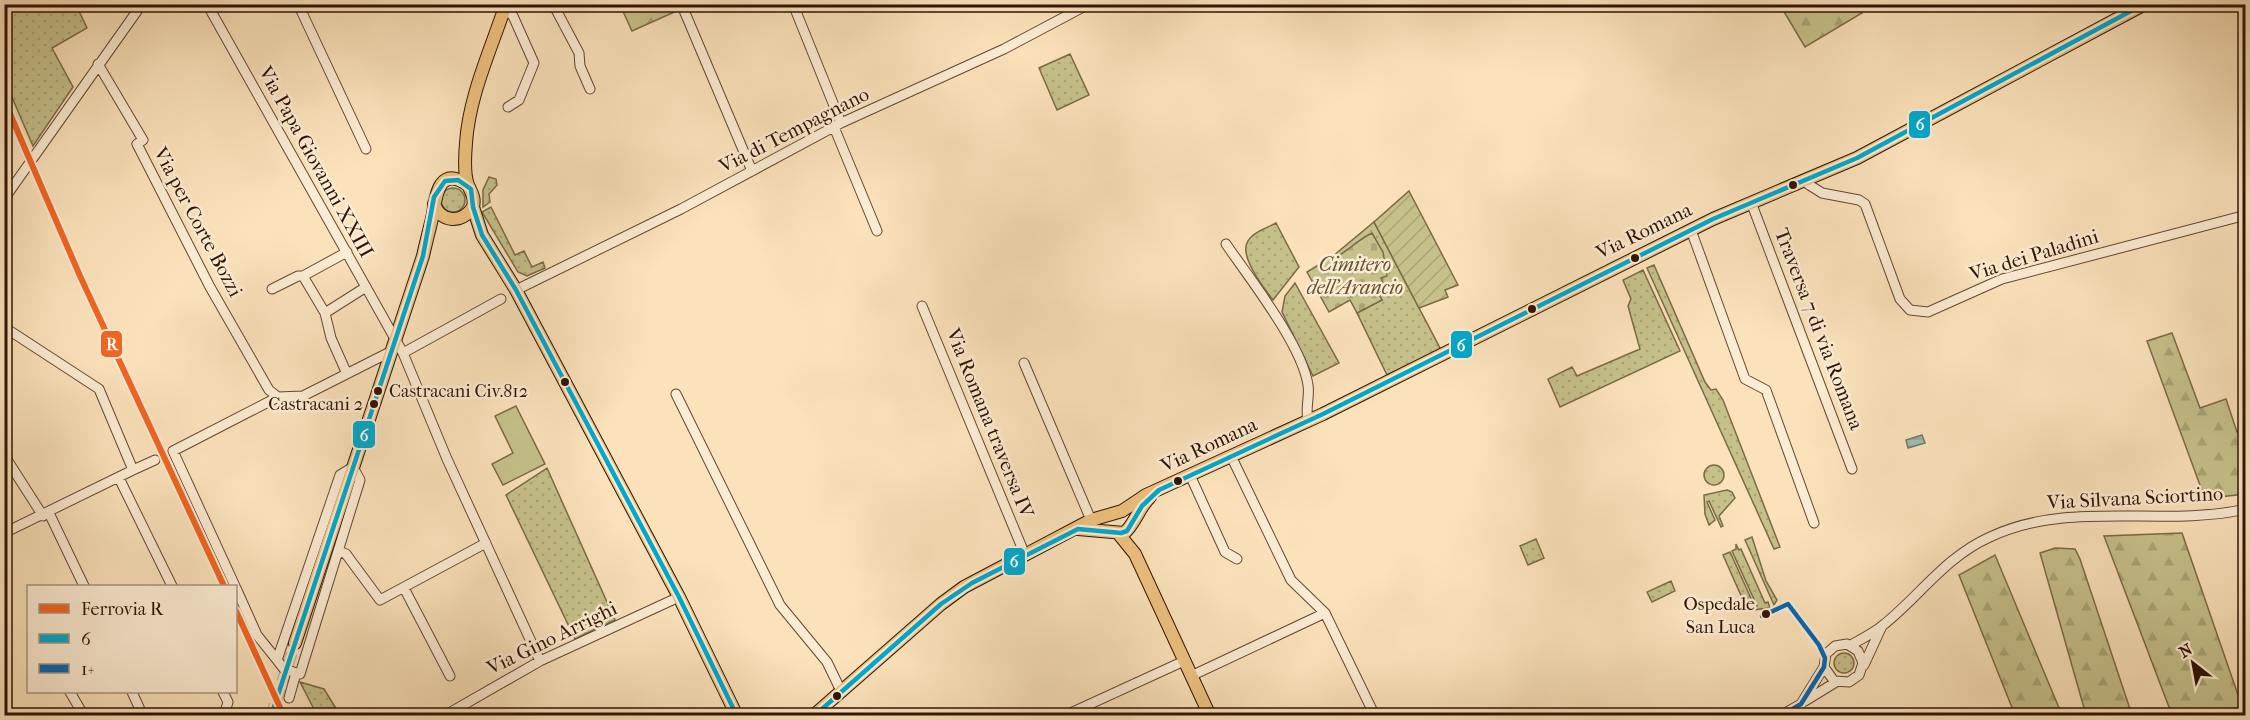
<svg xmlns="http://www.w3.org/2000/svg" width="2250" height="720" viewBox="0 0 2250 720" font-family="'IM FELL French Canon',serif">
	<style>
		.grass { fill: url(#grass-dots); stroke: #7b6a47; stroke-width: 1.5 }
		.forest { fill: url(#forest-firs); stroke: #7b6a47; stroke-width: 1.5 }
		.cemetery { fill: url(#cemetery-stones); stroke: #7b6a47; stroke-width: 1.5 }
		.garden { fill: url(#garden-furrows); stroke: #7b6a47; stroke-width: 1.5 }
		.pitch { fill: #c6c18b; stroke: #7b6a47; stroke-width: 1.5 }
		.water { fill: url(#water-rules); stroke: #737a6b; stroke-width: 1.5 }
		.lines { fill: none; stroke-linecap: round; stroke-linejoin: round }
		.major-tunnel { stroke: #d2b996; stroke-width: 12; stroke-dasharray: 12 6; stroke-linecap: butt }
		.minor-casing { stroke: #634731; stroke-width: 11 }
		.major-casing { stroke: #301303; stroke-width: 14 }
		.minor { stroke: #fcecd3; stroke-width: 9 }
		.major { stroke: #eec17e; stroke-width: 12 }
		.bus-1-casing { stroke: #fcecd3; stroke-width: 9 }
		.bus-2-casing { stroke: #fcecd3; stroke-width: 9 }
		.bus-1 { stroke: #00a9ce; stroke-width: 4.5 }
		.bus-2 { stroke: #0566b3; stroke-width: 4.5 }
		.rail-1-casing { stroke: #fcecd3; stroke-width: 10 }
		.rail-1 { stroke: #f26522; stroke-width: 6 }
		.bus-dot { fill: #301303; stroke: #fcecd3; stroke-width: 2 }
		.labels { text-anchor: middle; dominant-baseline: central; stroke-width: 5; stroke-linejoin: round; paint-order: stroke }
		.bus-label { font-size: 18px; fill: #301303; stroke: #fcecd3; text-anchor: end }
		.street-label { font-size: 20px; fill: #301303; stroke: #fcecd3 }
		.park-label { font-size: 20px; font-style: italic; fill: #645033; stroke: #fcecd3 }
		.line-badge { stroke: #fcecd3; stroke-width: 2 }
		.badge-label { font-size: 16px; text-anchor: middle; font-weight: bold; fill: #fff }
	</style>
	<defs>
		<pattern id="grass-dots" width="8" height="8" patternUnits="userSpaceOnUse" patternTransform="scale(1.5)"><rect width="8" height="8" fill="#c6c18b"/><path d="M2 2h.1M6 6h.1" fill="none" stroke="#aaa576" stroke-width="1.8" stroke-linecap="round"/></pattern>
		<pattern id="forest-firs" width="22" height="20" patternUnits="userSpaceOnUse" patternTransform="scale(1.5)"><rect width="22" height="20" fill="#c6c18b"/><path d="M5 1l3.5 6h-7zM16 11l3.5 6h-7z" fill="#aaa576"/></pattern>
		<pattern id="cemetery-stones" width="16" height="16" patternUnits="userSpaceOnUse" patternTransform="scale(1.5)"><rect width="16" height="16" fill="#c6c18b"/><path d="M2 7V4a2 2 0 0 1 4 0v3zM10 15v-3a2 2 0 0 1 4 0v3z" fill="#aaa576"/></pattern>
		<pattern id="garden-furrows" width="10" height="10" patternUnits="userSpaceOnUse" patternTransform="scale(1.5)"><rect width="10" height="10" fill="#c6c18b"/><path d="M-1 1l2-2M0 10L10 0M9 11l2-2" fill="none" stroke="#aaa576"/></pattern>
		<pattern id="water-rules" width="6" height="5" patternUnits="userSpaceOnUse" patternTransform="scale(1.5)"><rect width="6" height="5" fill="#9fbeb1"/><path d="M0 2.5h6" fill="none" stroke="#89a297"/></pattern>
	</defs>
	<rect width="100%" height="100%" fill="#fbe2bb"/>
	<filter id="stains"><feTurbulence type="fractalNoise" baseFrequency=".00333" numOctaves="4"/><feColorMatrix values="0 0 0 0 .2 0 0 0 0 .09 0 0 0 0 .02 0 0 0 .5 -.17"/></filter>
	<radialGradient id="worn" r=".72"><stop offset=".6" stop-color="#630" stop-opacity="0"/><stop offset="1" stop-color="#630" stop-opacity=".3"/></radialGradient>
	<!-- grass -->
	<path class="grass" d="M4 5H76L87 28 52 48 73 87 33 146 5 81Z
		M1070 54 1089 95 1057 110 1039 68Z
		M489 177 496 179 497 185 489 194 490 202 483 207V190Z
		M441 200a12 12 0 1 1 24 0a12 12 0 1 1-24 0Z
		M491 207 515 255 524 251 532 267 543 262 545 268 527 276 518 272 482 212Z
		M1374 222 1441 350 1387 375 1357 313 1382 300 1353 246 1334 259 1333 256Z
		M1276 223 1299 267 1273 300C1264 288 1238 255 1248 241 1253 232 1267 228 1276 223Z
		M1654 265 1705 382 1711 390 1716 389 1723 400 1780 547 1774 549 1647 268Z
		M1643 270 1680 351 1560 407 1548 379 1572 367 1577 376 1640 349 1628 306 1631 299 1623 280Z
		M1295 283 1339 363 1313 376 1282 312 1285 296Z
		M1704 475a10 10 0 1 1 20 0a10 10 0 1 1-20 0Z
		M547 468 615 620 575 639 506 495Z
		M1727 490 1732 492 1735 498 1719 516 1723 526 1721 527 1709 501 1707 502 1715 520 1709 525 1705 514 1704 495Z
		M1752 537 1766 581 1777 600 1774 605 1745 540Z
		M1536 539 1544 558 1528 565 1520 546Z
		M1736 544 1739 550 1741 549 1765 603 1768 602 1770 608 1753 610 1743 600 1723 555 1730 552 1755 607 1757 606 1732 551 1736 549Z
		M1671 581 1675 591 1652 602 1647 592Z
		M1834 663a10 10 0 1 1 20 0a10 10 0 1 1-20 0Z
		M300 682 324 689 340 715H317Z"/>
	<!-- forest -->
	<path class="forest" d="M620 5H690L632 31Z
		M1780 5H1858L1862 13 1805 47Z
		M2172 333 2200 408 2226 399 2237 432 2243 430 2246 436 2245 494 2219 497 2204 496 2147 341Z
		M2182 533 2245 715H2172L2104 536Z
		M2055 548 2075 549 2080 559 2132 715H2086L2040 553Z
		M1995 555 2062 715H2015L1959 575Z"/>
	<!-- cemetery -->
	<path class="cemetery" d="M1372 233 1383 252 1387 276 1381 278 1384 285 1376 288 1382 300 1357 313 1350 300 1329 312 1307 272 1333 256 1334 259C1349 250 1356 241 1372 233Z"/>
	<!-- garden -->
	<path class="garden" d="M1409 191 1458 285 1445 290 1448 297 1419 308 1374 222Z"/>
	<!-- pitch -->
	<path class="pitch" d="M516 406 545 464 503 485 492 464 513 453 495 416Z"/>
	<!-- water -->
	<path class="water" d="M1922 435 1925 443 1908 448 1906 440Z"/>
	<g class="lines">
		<!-- major-tunnel -->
		<path class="major-tunnel" d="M271 716 295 643"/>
		<!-- minor casing -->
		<g class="minor-casing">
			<path id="minor" d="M207 4 403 353 447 459 540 661
				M298 4 366 149
				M553 4 579 53 580 66 590 89
				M793 4 841 123
				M683 8 752 171
				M505 9 513 16 534 63 519 100 508 107
				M98 64 143 140 137 144 210 287 269 390 278 397
				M834 127 877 231
				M1803 181 1822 193 1859 200 1865 204 1900 299 1910 310 1928 312 2002 279 2246 215
				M4 199 142 4
				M1751 202 1852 469
				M1691 230 1745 379 1766 390 1814 523
				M1226 244C1250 279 1302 345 1308 385 1310 397 1305 407 1308 421
				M272 289 298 276H303
				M516 290 681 209 841 123 1004 49 1089 4
				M922 306 1025 555
				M325 313 303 276 347 252
				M4 327 99 389 133 470 4 533
				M403 353 501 299
				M1024 363 1091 520
				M347 374 331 338 325 313 366 287
				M676 394 780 605 827 662 841 691
				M4 455 43 516
				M1231 456 1291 580 1325 613 1375 716
				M353 467 360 480 300 674 284 669 277 660 340 475Z
				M133 470 155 460
				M1190 475 1225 552 1237 559
				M119 478 172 586
				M49 513 84 586
				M339 551 346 554 380 600 486 543
				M235 586 173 451 278 397 303 396 390 352
				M236 588 257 635 277 660
				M404 588 450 676
				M1851 645C1861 639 1872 634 1882 626 1919 597 1945 557 1990 537 2071 499 2161 528 2246 509
				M1864 665 1882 626
				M1191 676 1325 613
				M70 692 84 716
				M132 692 143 716
				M223 692 228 702 225 712
				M289 698 296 673
				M1805 701 1836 682
				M444 716 540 661 679 597
				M1064 716 1184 661
				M1780 716 1801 704 1824 667 1826 654 1835 646 1847 644 1858 651 1863 663 1859 675 1849 682 1834 681 1824 667"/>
		</g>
		<!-- major casing -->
		<g class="major-casing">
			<path id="major" d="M434 204C441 223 462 224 473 207 475 197 472 194 468 185 464 175 465 155 466 143 469 96 491 49 506 4
				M473 207 482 235 516 290 679 597 737 716
				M1078 529 1124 533C1134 526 1139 507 1150 497
				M1118 533 1135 554 1210 716
				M295 643 423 256C426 242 430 228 433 214 436 195 439 165 468 185
				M813 716 941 604 964 587 1091 520 1122 511 1146 495 1323 414 1713 219 1857 158 2145 4"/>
		</g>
		<!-- minor -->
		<use href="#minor" class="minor"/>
		<!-- major -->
		<use href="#major" class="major"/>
		<!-- bus-1 casing -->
		<g class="bus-1-casing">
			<path id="bus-1" d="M271 716 423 256 434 197 445 181 458 180 471 189 473 207 482 235 516 290 679 597 737 716
				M814 716 941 604 972 583 1078 529 1121 533 1127 531 1142 506 1159 490 1323 414 1713 219 1857 158 2144 4"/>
		</g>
		<!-- bus-2 casing -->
		<g class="bus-2-casing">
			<path id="bus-2" d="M1762 616 1788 604 1819 645 1825 658 1824 667 1801 704 1781 716"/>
		</g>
		<!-- bus-1 -->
		<use href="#bus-1" class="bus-1"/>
		<!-- bus-2 -->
		<use href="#bus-2" class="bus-2"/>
		<!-- rail-1 casing -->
		<g class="rail-1-casing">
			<path id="rail-1" d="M4 100 80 276 224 586
				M236 611 284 716"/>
		</g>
		<!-- rail-1 -->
		<use href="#rail-1" class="rail-1"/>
	</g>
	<!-- markers -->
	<g class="bus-dot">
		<circle cx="1793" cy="185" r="5"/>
		<circle cx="1635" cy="258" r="5"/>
		<circle cx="1532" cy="309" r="5"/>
		<circle cx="565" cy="382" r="5"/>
		<circle cx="378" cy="391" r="5"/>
		<circle cx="374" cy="404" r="5"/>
		<circle cx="1178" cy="481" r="5"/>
		<circle cx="1766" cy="614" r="5"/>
		<circle cx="837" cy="696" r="5"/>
	</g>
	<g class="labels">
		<!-- bus labels -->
		<g class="bus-label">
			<text x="389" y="391" text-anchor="start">Castracani Civ.812</text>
			<text x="363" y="404">Castracani 2</text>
			<text x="1755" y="604">Ospedale<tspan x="1755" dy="23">San Luca</tspan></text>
		</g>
		<!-- street labels -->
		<g class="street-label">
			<text transform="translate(794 130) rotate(-27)">Via di Tempagnano</text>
			<text transform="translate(316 162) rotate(61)">Via Papa Giovanni XXIII</text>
			<text transform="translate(198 222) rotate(62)">Via per Corte Bozzi</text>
			<text transform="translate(1644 231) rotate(-26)">Via Romana</text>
			<text transform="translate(2034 255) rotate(-17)">Via dei Paladini</text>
			<text transform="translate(1819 329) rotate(69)">Traversa 7 di via Romana</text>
			<text transform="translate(990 423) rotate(68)">Via Romana traversa IV</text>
			<text transform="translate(1209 445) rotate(-25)">Via Romana</text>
			<text transform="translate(2135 498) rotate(-3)">Via Silvana Sciortino</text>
			<text transform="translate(552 638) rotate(-26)">Via Gino Arrighi</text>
		</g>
		<!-- park labels -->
		<g class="park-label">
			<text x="1355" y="264">Cimitero<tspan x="1355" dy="23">dell'Arancio</tspan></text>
		</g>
	</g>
	<g class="line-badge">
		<rect x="1908" y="110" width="23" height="29" rx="6" fill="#00a9ce"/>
		<rect x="100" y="330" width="23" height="28" rx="6" fill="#f26522"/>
		<rect x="1450" y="330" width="23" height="29" rx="6" fill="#00a9ce"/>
		<rect x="352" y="420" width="24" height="29" rx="6" fill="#00a9ce"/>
		<rect x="1003" y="547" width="23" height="29" rx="6" fill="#00a9ce"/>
	</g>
	<g class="badge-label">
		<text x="1920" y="130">6</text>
		<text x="112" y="350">R</text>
		<text x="1461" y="351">6</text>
		<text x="364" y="441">6</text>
		<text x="1014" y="567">6</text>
	</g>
	<!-- margin -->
	<rect width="2250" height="720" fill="none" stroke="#fbe2bb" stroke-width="24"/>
	<rect x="6" y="6" width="2238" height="708" fill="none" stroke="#301303" stroke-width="3"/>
	<rect x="12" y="12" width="2226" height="696" fill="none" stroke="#301303" stroke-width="1.5"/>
	<!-- legend -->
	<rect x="27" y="585" width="210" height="108" fill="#fcecd3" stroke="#aa9580" stroke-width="1.5"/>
	<rect x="39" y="604" width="30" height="9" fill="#f26522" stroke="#aa9580" stroke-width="1.5"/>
	<text x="81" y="615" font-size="18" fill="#301303">Ferrovia R</text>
	<rect x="39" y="634" width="30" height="9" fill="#00a9ce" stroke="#aa9580" stroke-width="1.5"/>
	<text x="81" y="645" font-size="18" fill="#301303">6</text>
	<rect x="39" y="664" width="30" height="9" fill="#0566b3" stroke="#aa9580" stroke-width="1.5"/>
	<text x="81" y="675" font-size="18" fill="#301303">1+</text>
	<!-- north arrow -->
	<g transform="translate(2193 663) rotate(329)" stroke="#fcecd3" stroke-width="4.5" paint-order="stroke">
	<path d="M0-4.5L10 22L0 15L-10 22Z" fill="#301303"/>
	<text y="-9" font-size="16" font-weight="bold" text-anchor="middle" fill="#301303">N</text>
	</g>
	<rect width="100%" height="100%" filter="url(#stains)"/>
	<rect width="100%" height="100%" fill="url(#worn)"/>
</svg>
